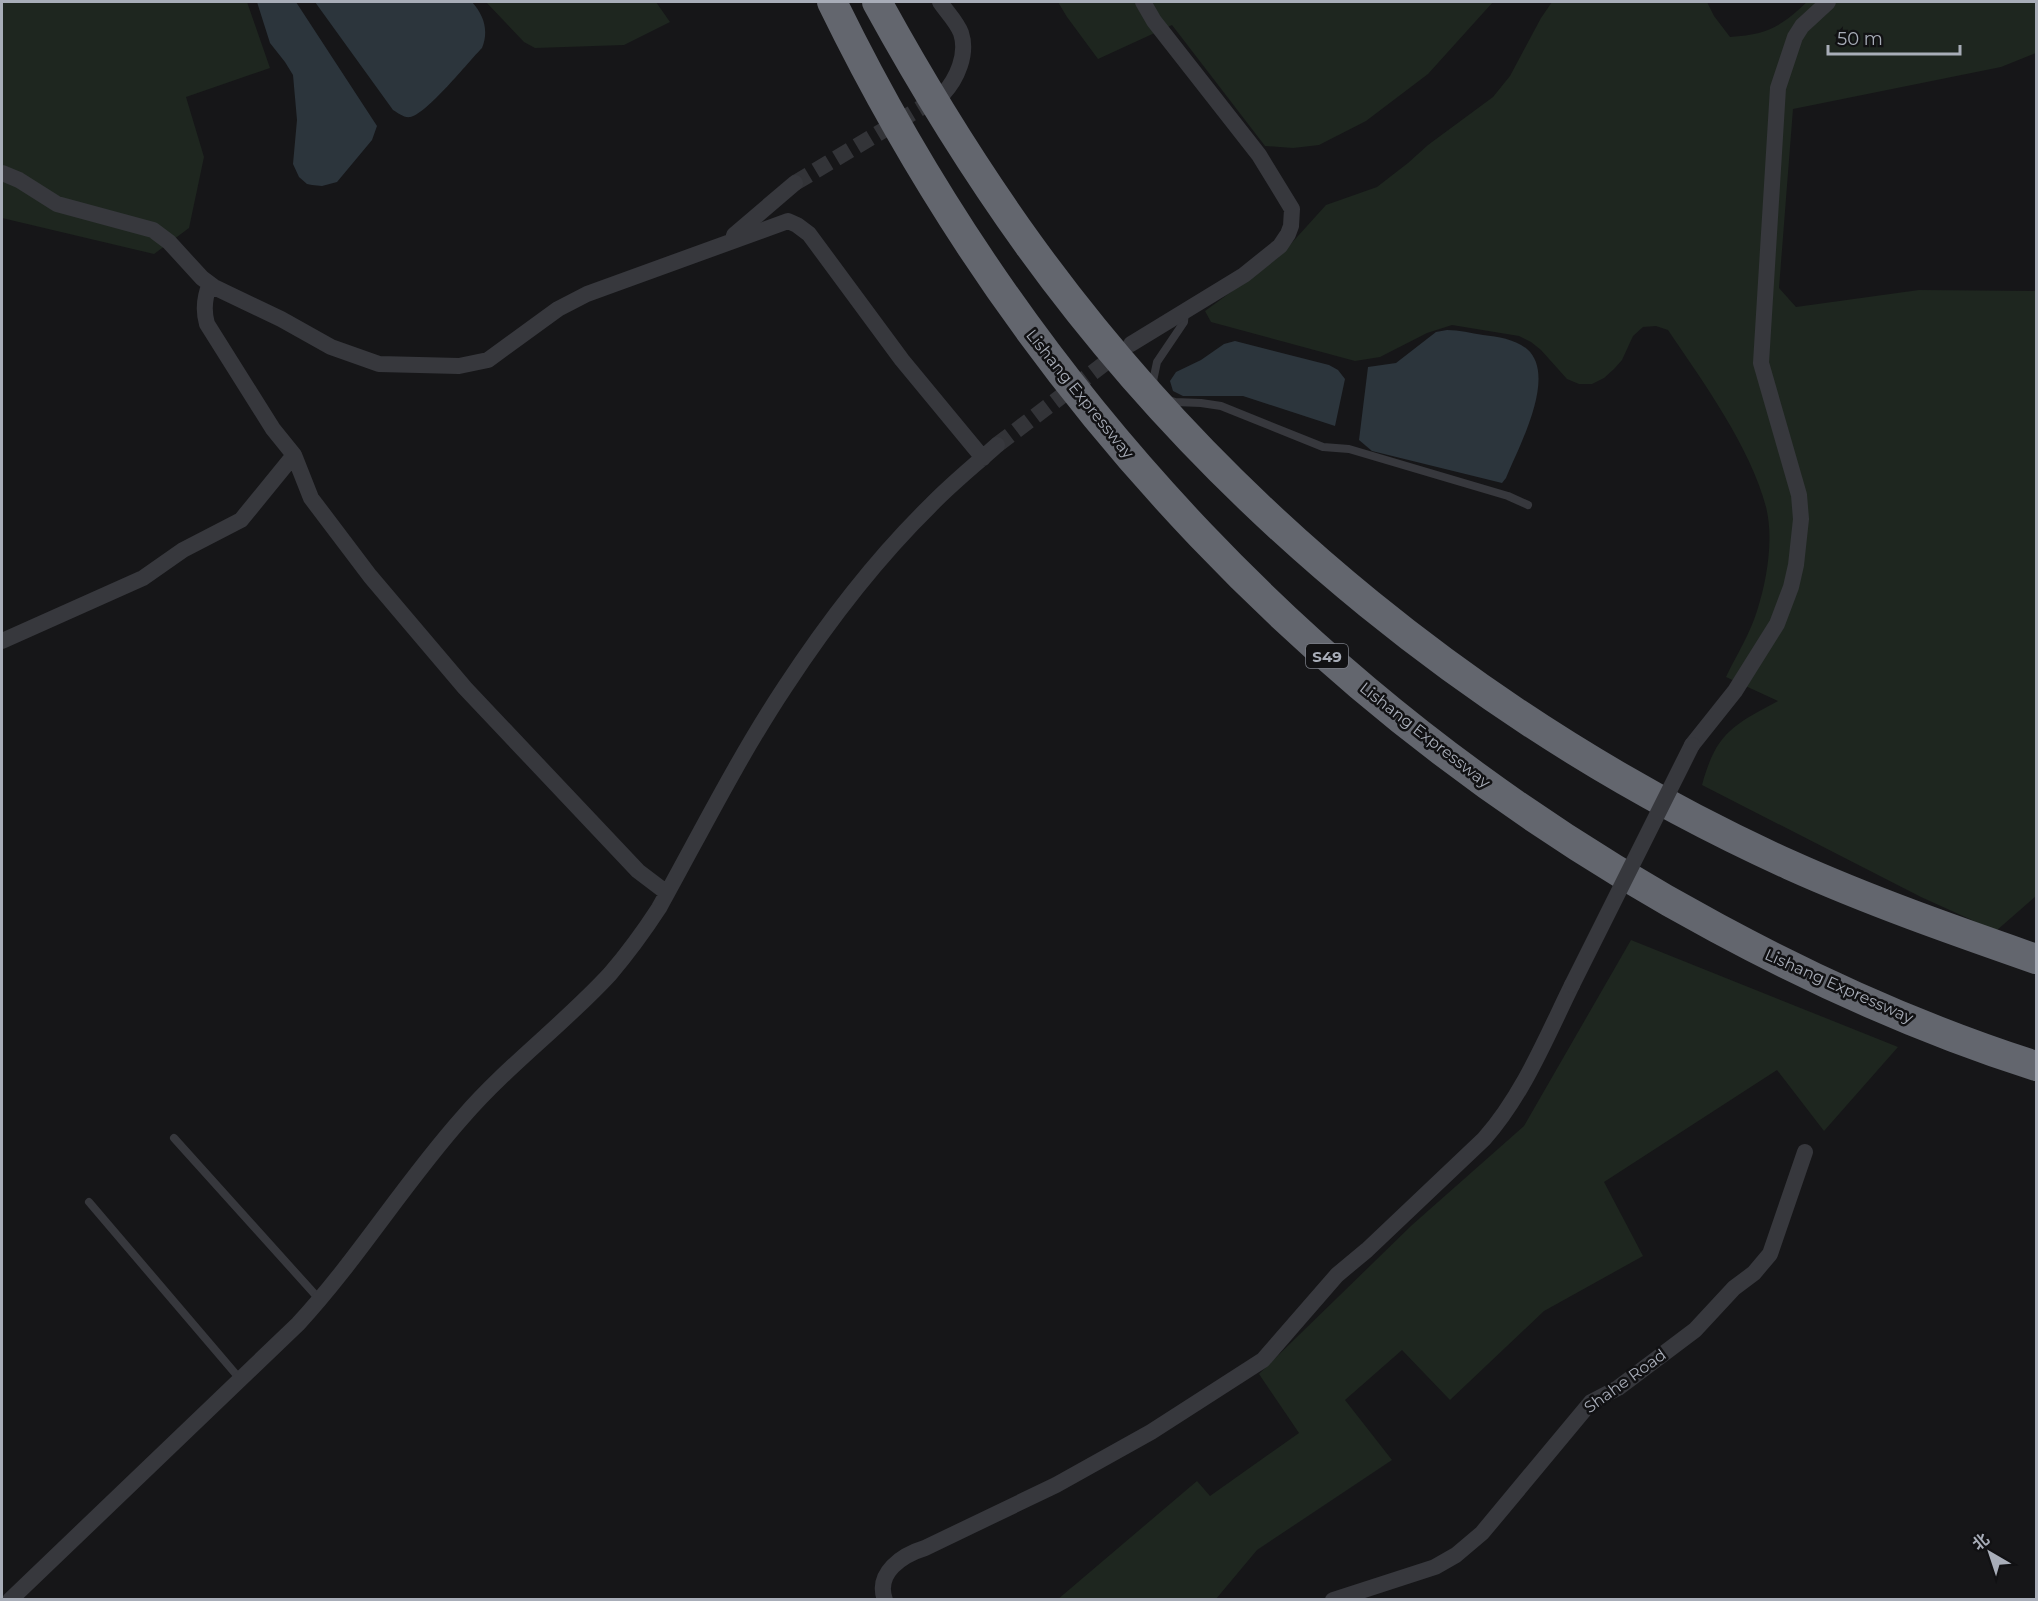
<svg xmlns="http://www.w3.org/2000/svg" width="2038" height="1601" viewBox="0 0 2038 1601" font-family="Montserrat,'Noto Sans SC',sans-serif">
	<style>
		.green { fill: #1e261f }
		.water { fill: #2c353c }
		.lines { fill: none; stroke-linecap: round; stroke-linejoin: round }
		.street-tunnel { stroke: #333438; stroke-width: 16; stroke-dasharray: 16 8; stroke-linecap: butt }
		.lane { stroke: #37383d; stroke-width: 8 }
		.street { stroke: #37383d; stroke-width: 16 }
		.highway { stroke: #63666e; stroke-width: 30 }
		.street-bridge { stroke: #37383d; stroke-width: 16 }
		.labels { text-anchor: middle; dominant-baseline: central; stroke-width: 5; stroke-linejoin: round; paint-order: stroke }
		.shield { fill: #111113; stroke: #7b7e86; stroke-width: 1.5 }
		.shield-label { font-size: 15px; font-weight: bold; fill: #a8adb8 }
		.street-label { font-size: 16px; fill: #a8adb8; stroke: #111113 }
	</style>
	<rect width="100%" height="100%" fill="#161618"/>
	<!-- green -->
	<path class="green" d="M2 2H247L270 68 186 97 204 157 189 228 154 254 2 218Z
		M486 2H656L670 22 624 45 535 48 524 42Z
		M1058 2H1493L1428 74 1366 121 1319 145 1293 148 1265 146 1172 25 1098 59 1067 17Z
		M1552 2H1707L1714 16 1730 37C1768 34 1779 28 1807 2H2036V53L2001 67 1793 109 1779 288 1796 307 1919 290 2036 291V896L1996 931 1921 897 1702 785C1716 733 1733 725 1778 701L1726 677C1736 656 1750 634 1757 611 1767 580 1774 539 1766 507 1750 446 1703 382 1668 330L1656 326 1643 327 1633 336 1622 360 1614 369 1604 378 1592 384H1579L1567 379 1541 350 1531 342 1519 336 1452 325 1427 333 1380 357 1355 361 1211 322 1205 311 1279 257 1326 205 1377 187 1408 163 1428 145 1493 97 1510 76 1541 18Z
		M1631 940 1898 1047 1824 1131 1777 1070 1604 1182 1643 1256 1544 1311 1450 1400 1402 1350 1345 1400 1392 1460 1257 1550 1216 1599 1057 1600 1197 1481 1210 1496 1299 1433 1259 1374 1412 1225 1524 1126Z"/>
	<!-- water -->
	<path class="water" d="M257 2H296L377 126 372 140 337 182 322 186 312 185 307 184 299 177 293 164 297 120 293 75 285 62 270 43Z
		M315 2H472C484 15 489 31 482 48 469 61 426 115 410 117 404 118 398 113 393 110Z
		M1447 330C1459 330 1471 333 1483 335 1499 337 1514 339 1527 349 1558 376 1518 448 1506 478L1502 483 1372 451 1359 440 1368 367 1396 363 1436 332Z
		M1235 341 1329 365 1338 370 1345 379 1335 426 1243 396H1183L1173 391 1170 381 1176 372 1201 360 1224 344Z"/>
	<g class="lines">
		<!-- street-tunnel -->
		<path class="street-tunnel" d="M795 183 939 97
			M997 445 1121 351"/>
		<!-- lane -->
		<path class="lane" d="M1155 384 1153 381 1157 362 1184 322 1185 311
			M1169 400 1175 402 1201 403 1221 406 1323 447 1349 449 1508 496 1528 505
			M174 1138 320 1300
			M89 1202 240 1379"/>
		<!-- street -->
		<path class="street" d="M940 2C946 11 957 22 961 33 968 54 957 79 943 94
			M2 173 19 180 57 204 153 230 169 242 202 278 214 287 281 319 331 347 379 364 459 366 488 360 558 309 587 294 788 221 797 225 809 234 902 360 983 458
			M734 235 795 183
			M210 284C204 298 203 310 207 324L273 429 294 455 311 498 370 576 465 688 638 871 667 893
			M1131 344 1244 275 1280 246 1288 234 1291 226 1292 209 1259 155 1154 21 1143 2
			M2 641 143 578 183 550 241 520 294 455
			M1692 745 1735 691 1777 624 1791 587 1796 565 1801 519 1799 495 1761 363 1778 88 1795 37 1802 26 1828 2
			M10 1600 298 1324C358 1259 404 1183 463 1117 508 1065 564 1024 610 974 628 953 644 931 659 908 700 834 738 758 785 687 827 623 875 560 930 506 951 484 975 465 997 445
			M885 1600C875 1573 902 1555 925 1548L1056 1485 1151 1432 1263 1360 1337 1275 1367 1250 1484 1139C1523 1095 1546 1038 1572 985
			M1333 1600 1435 1567 1456 1555 1482 1533 1591 1402 1618 1388 1695 1330 1734 1288 1754 1273 1770 1254 1805 1152"/>
		<!-- highway -->
		<path class="highway" d="M832 2C1025 398 1328 719 1717 928 1819 983 1926 1031 2036 1066
			M877 2C923 86 973 167 1029 245 1222 512 1490 729 1790 865 1870 901 1953 930 2036 959"/>
		<!-- street-bridge -->
		<path class="street-bridge" d="M1572 985 1692 745"/>
	</g>
	<g class="labels">
		<!-- shield labels -->
		<rect class="shield" x="1306" y="644" width="42" height="24" rx="4.5"/>
		<g class="shield-label">
			<text x="1327" y="656">S49</text>
		</g>
		<!-- street labels -->
		<g class="street-label">
			<text transform="translate(1080 394) rotate(51)">Lishang Expressway</text>
			<text transform="translate(1425 735) rotate(38)">Lishang Expressway</text>
			<text transform="translate(1839 986) rotate(24)">Lishang Expressway</text>
			<text transform="translate(1625 1381) rotate(-36)">Shahe Road</text>
		</g>
	</g>
	<!-- border -->
	<rect width="2038" height="1601" fill="none" stroke="#a8adb8" stroke-width="6"/>
	<!-- north arrow -->
	<g transform="translate(1990 1553) rotate(321)" stroke="#111113" stroke-width="4.5" paint-order="stroke">
	<path d="M0-4.5L10 22L0 15L-10 22Z" fill="#a8adb8"/>
	<text y="-9" font-size="16" font-weight="bold" text-anchor="middle" fill="#a8adb8">北</text>
	</g>
	<!-- scale -->
	<path d="M1828 45v9h132v-9" fill="none" stroke="#a8adb8" stroke-width="3"/>
	<text x="1837" y="45" font-size="18" fill="#a8adb8" stroke="#111113" stroke-width="4.5" paint-order="stroke">50 m</text>
</svg>
